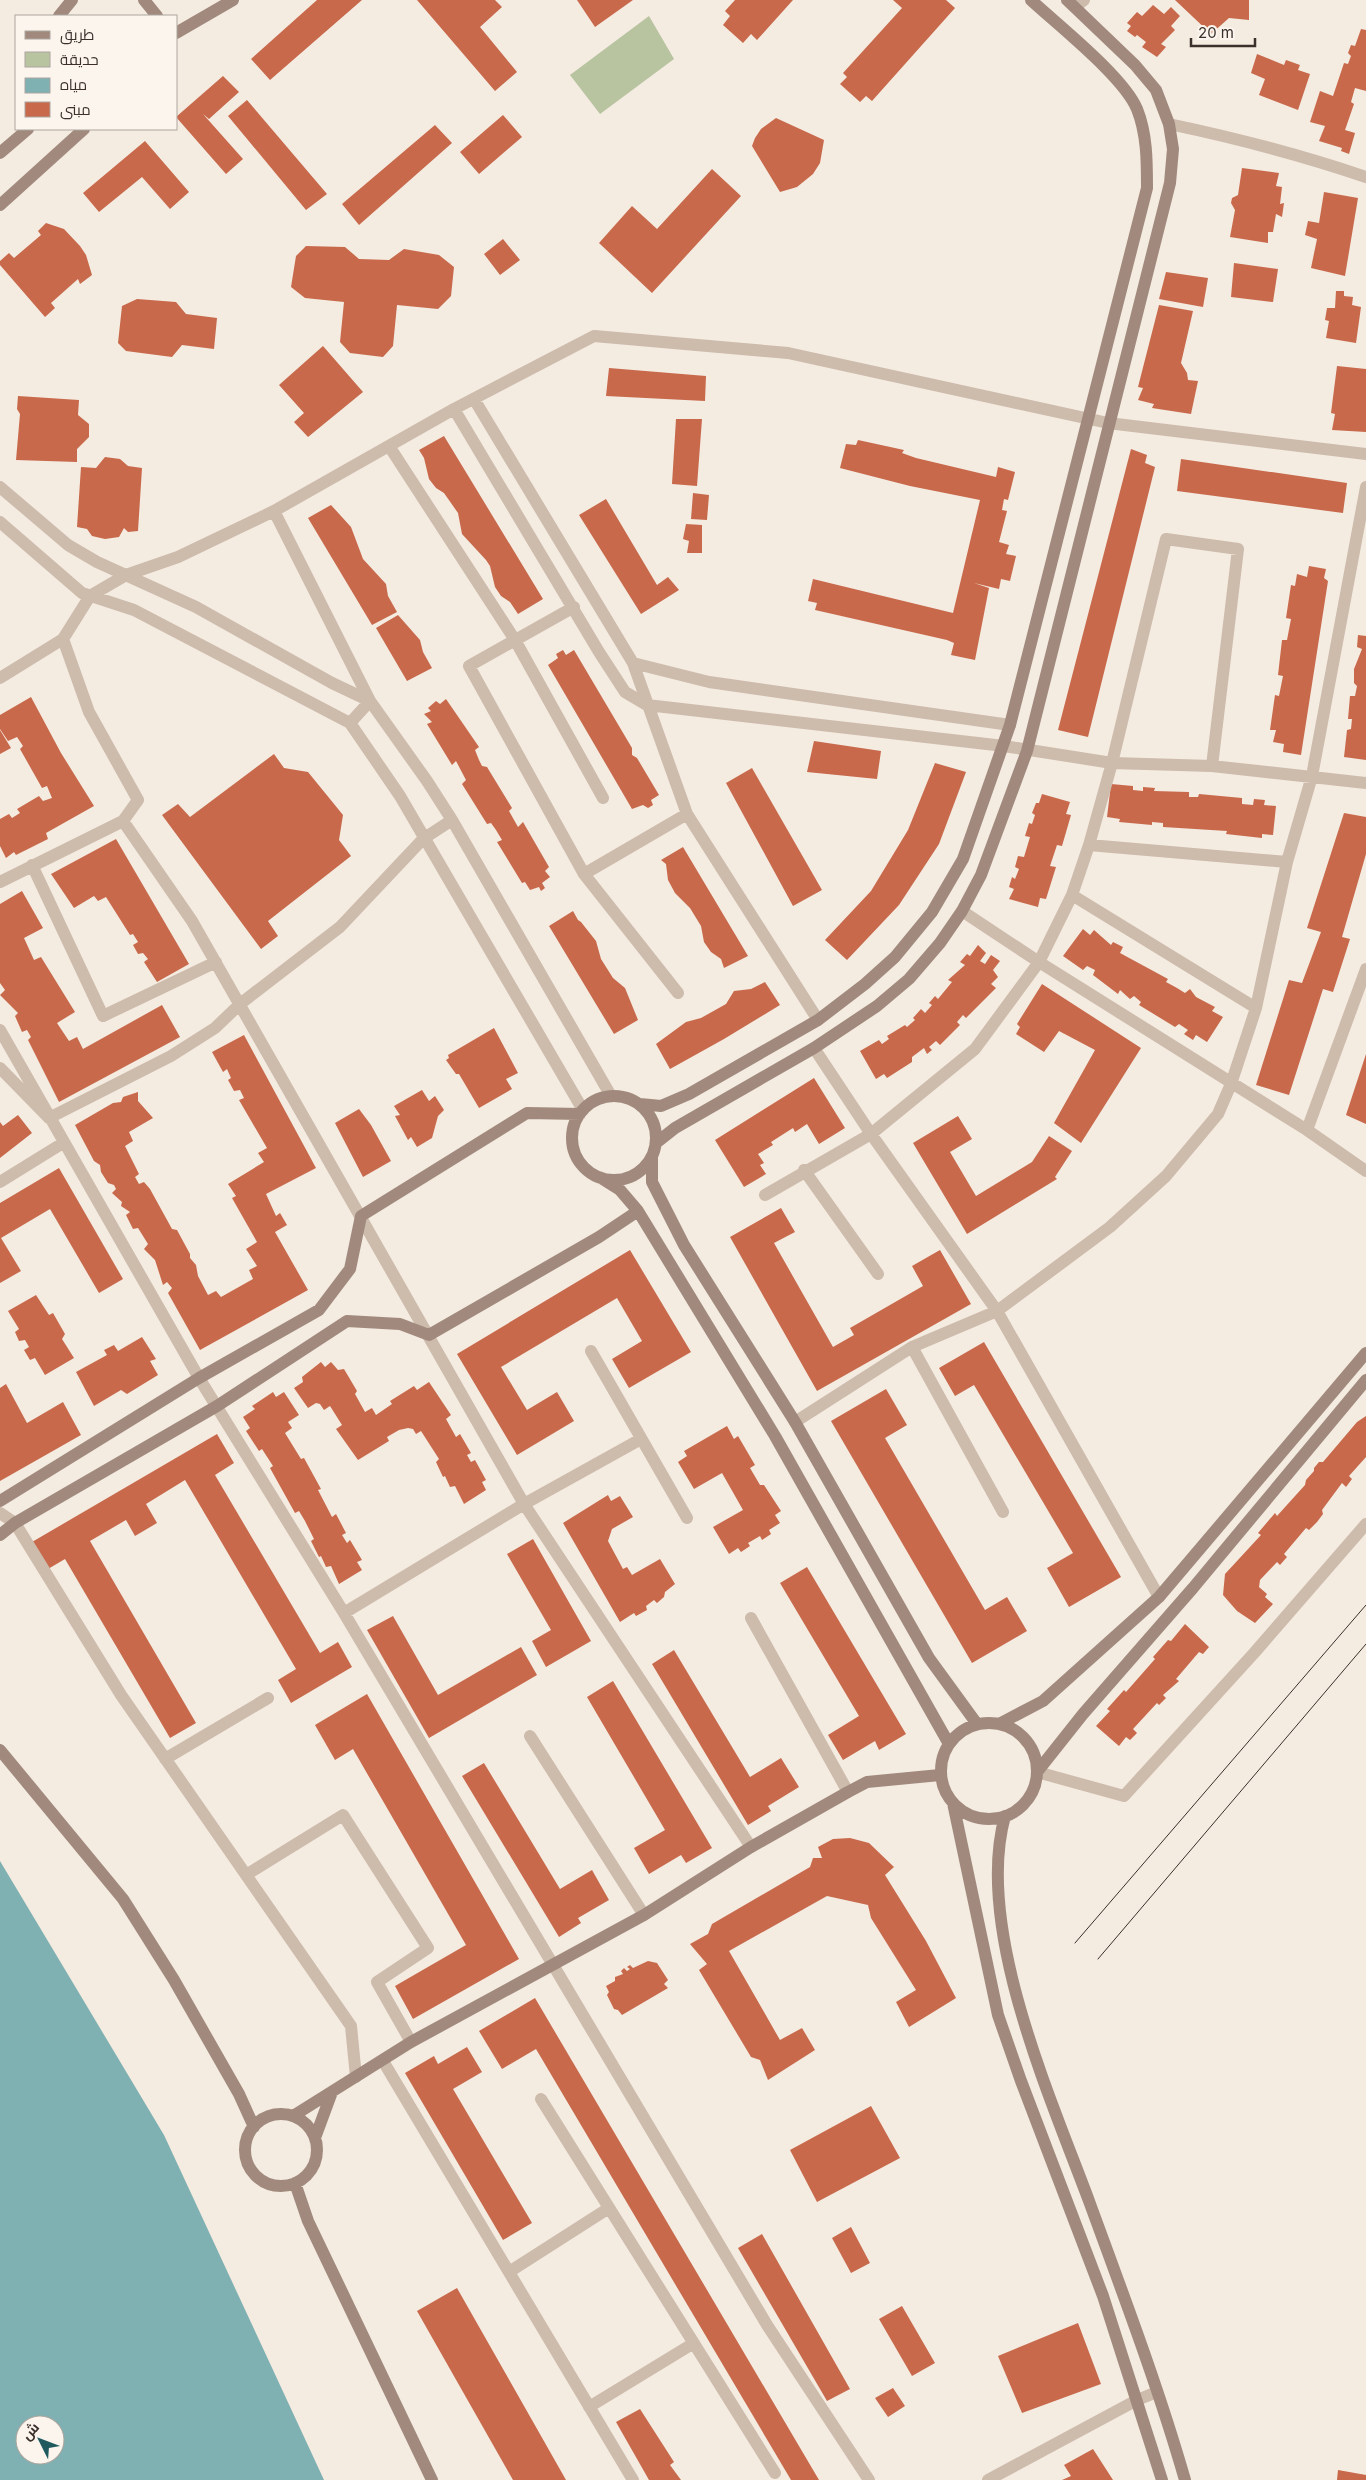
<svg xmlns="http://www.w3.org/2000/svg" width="1366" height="2480" viewBox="0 0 1366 2480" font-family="Inter,Cairo,sans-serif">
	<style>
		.green { fill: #b8c4a0 }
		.water { fill: #7fb0b2; fill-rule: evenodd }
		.building { fill: #c8694b }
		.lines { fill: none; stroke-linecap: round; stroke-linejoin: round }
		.street { stroke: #cdbbac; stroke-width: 12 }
		.secondary { stroke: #a18a7d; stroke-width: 12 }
		.tram { stroke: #3b302b; stroke-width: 1 }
	</style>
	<rect width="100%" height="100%" fill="#f4ebe1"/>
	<!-- green -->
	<path class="green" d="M649 16 674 59 600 114 570 75Z"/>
	<!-- water -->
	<path class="water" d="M0 1861 164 2135 324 2480H0ZM25 2425H55V2455H25Z"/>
	<!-- building -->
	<path class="building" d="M317 0H362L270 80 251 59Z
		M417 0H495L502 7 480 27 517 72 495 91Z
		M577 0H633L595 27Z
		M735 0H793L757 40 751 34 743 43 723 25 730 16 725 11Z
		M893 0H946L955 8 872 101 866 96 860 102 840 84 847 77 843 73 902 8Z
		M1175 0H1249V20L1229 18 1211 34Z
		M1153 5 1164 14 1171 7 1180 16 1171 26 1175 30 1161 44 1166 47 1157 57 1142 47 1146 42 1137 35 1135 37 1127 31 1131 26 1127 23 1137 12 1142 16Z
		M1361 29 1366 30V91L1355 88 1351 102 1354 104 1345 130 1355 133 1349 154 1341 151 1342 148 1319 141 1325 126 1310 122 1320 91 1333 96 1344 63 1348 64 1351 56 1348 53 1351 45 1355 46Z
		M1257 54 1284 65 1286 60 1300 65 1298 70 1310 74 1298 110 1259 95 1265 79 1251 73Z
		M223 76 239 92 209 119 203 114 243 159 226 174 176 117Z
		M247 100 327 194 306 210 228 116Z
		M503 115 522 137 479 174 460 152Z
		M776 118 824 140 820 163 813 174 797 187 780 192 752 146 755 138 761 129Z
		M435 125 452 143 359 225 342 204Z
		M145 141 189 192 170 209 142 177 99 212 83 193Z
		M1242 168 1279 173 1276 186 1282 187 1280 204 1284 203 1282 217 1276 214 1273 232H1268V243L1230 237 1235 210 1231 203 1232 198 1238 195Z
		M712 169 741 196 652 293 599 243 632 206 657 229Z
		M1324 192 1358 198 1345 276 1311 268 1317 239 1305 235 1308 221 1319 223Z
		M46 223 64 229 80 246 86 255 92 275 80 284 78 279 51 303 55 308 45 317 0 265V261L9 253 14 258 41 235 38 231Z
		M503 239 520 260 500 275 484 254Z
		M306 246 345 247 359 259 389 260 404 249 439 255 454 267 451 296 438 309 397 305 393 346 383 357 350 353 340 342 344 302 305 298 291 287 296 256Z
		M1234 263 1278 269 1273 302 1231 297Z
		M1166 272 1208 278 1203 307 1159 299Z
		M1336 291H1344V296L1353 297 1352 305 1361 307 1356 343 1326 338 1329 321 1325 320 1327 308H1335Z
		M137 299 176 302 186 314 217 318 214 349 182 345 172 357 126 351 118 343 122 306Z
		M1159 305 1193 311 1181 363 1187 373 1188 380 1198 381 1191 414 1152 408 1154 404 1138 400 1143 388 1138 387Z
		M323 346 363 392 308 437 294 422 304 413 279 385Z
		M1337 366 1366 369V432L1332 430 1335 414 1331 413Z
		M609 368 706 376 705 401 606 396Z
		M18 396 79 400 78 415 89 424V437L77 449V462L16 460 20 414 17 409Z
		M676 419H702L697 486 672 484Z
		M444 436 543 599 518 614 510 602 501 596 495 587 490 566 486 560 462 534 458 513 444 493 436 488 429 479 424 458 419 450Z
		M858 440 904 450 902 453 916 458 996 477 998 467 1015 472 1008 500 1004 499 1002 510 1007 511 999 542 1009 545 1006 554 1016 556 1010 581 1001 579 999 589 974 583 989 588 975 660 951 655 954 643 947 640 815 610 817 603 808 601 813 579 953 613 980 500 910 486 840 468 846 444 856 445Z
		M1131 449 1147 455 1145 463 1155 467 1088 737 1058 730Z
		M105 457 120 459 128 466 142 468 138 531 128 532 124 528 119 537 105 539 92 536 87 529 77 527 81 467 96 468Z
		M1181 459 1347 483 1343 513 1177 491Z
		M693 493 709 495 707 520 691 519Z
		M606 499 657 585 668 577 679 590 641 614 579 515Z
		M331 505 351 527 363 559 386 584 388 596 397 612 372 625 308 518Z
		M686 524 702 525V553H687L689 541 683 539Z
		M1309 566 1326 569 1324 578 1328 581 1301 755 1283 752 1284 744 1273 742 1276 730H1270L1275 695 1279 696 1283 676 1278 675 1282 640H1287L1291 619 1286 618 1291 585 1295 586 1297 574 1307 577Z
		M398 615 420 640 423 652 432 668 407 681 376 628Z
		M1358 635 1366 636V760L1344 757 1347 730 1351 729 1352 719H1348L1350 696H1355L1357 686 1354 683V669L1362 649 1357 647Z
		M563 650 566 655 574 650 632 748V755L637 758 659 795 651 800 653 805 648 808 643 805 632 809 548 665 558 658 556 654Z
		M31 697 61 753 94 806 46 833 48 839 16 855 14 852 6 858 0 846V819L9 814 12 818 20 813 17 809 39 796 43 801 52 798 47 786 42 788 20 749 23 746 17 737 8 741 0 729V715Z
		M446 699 479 747 475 750 479 760 482 766 487 767 512 808 509 811 518 827 523 822 549 867 545 871 550 877 542 883 545 888 541 891 539 887 530 890 525 882 522 883 497 842 502 840 496 830 491 823 487 824 462 784 466 780 456 761 452 765 427 724 432 722 424 714 431 711 428 708 436 701 440 704Z
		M0 730 11 748 0 754Z
		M814 741 881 751 877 779 807 772Z
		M274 754 284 768 308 772 343 815 339 840 351 856 268 921 278 936 261 949 162 815 178 804 190 817Z
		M935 763 966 772 939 844 899 905 847 960 825 940 871 891 908 830Z
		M752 768 822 890 793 906 726 783Z
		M1111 784 1133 786V790L1143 791V787L1155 788 1154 791 1189 792V797H1198L1199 794 1242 798V804L1253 805 1254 799 1265 800 1264 805 1276 806 1273 835 1262 834V838L1226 834 1227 831 1163 827V823L1152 822V825L1119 822 1120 819 1107 817Z
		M1042 794 1070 802 1066 814 1071 815 1062 846 1057 845 1050 866 1056 867 1046 899 1040 898 1038 907 1009 899 1014 889 1009 887 1012 877 1015 879 1019 869 1015 867 1018 856 1024 857 1030 837 1025 836 1029 823 1032 824 1035 815 1032 813 1036 803H1039Z
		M1344 813 1366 817V854L1342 937 1350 939 1333 992 1323 989 1289 1095 1256 1085 1289 980 1302 983 1321 932 1307 928Z
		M116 839 189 964 157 982 144 962 148 959 143 953 138 954 133 945 138 942 133 934 130 935 106 897 98 901 94 896 74 908 51 874Z
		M683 847 748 956 724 968 721 959 711 952 704 942 701 926 690 908 675 893 668 880 666 864 661 860Z
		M22 891 43 928 24 938 34 960 41 957 75 1012 57 1023 69 1041 77 1037 83 1049 162 1005 180 1037 59 1102 28 1040 31 1037 27 1030 22 1032 15 1016 18 1013 0 995 5 990 0 983V904Z
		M573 911 578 920 581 922 596 941 601 959 613 978 625 988 638 1020 614 1034 549 926Z
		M1083 929 1090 935 1094 930 1111 945 1113 942 1123 947 1120 953 1168 979 1166 982 1177 988 1185 993 1190 989 1196 997 1215 1007 1212 1011 1223 1017 1207 1042 1196 1035 1193 1040 1184 1034 1188 1030 1179 1024 1175 1027 1139 1005 1141 1002 1134 996 1130 999 1120 990 1118 994 1093 975 1095 970 1087 966 1083 970 1063 956Z
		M978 945 986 953 980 961 985 964 991 955 1000 961 993 970 998 977 991 984 996 988 966 1018 963 1015 957 1022 960 1025 940 1045 936 1041 929 1047 932 1050 927 1054 924 1048 912 1057V1062L887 1078 884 1074 876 1079 860 1051 879 1040 882 1044 889 1039 887 1036 905 1025 907 1027 915 1020 913 1018 921 1009 925 1013 932 1005 929 1003 935 996 938 999 952 982 948 980 965 965 960 962 967 954 970 956Z
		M765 982 780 1005 724 1039 670 1069 656 1044 686 1022 701 1018 726 1004 734 991 751 989Z
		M1042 984 1141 1048 1081 1143 1054 1123 1095 1050 1059 1031 1044 1052 1016 1034 1020 1027 1017 1024Z
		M494 1028 518 1073 506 1079 512 1089 479 1108 459 1074H456L446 1060 449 1058 448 1055Z
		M244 1035 316 1168 266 1194 276 1216 280 1213 287 1225 275 1232 308 1290 200 1350 168 1293 172 1288 167 1282 163 1285 155 1260 144 1249 148 1244 138 1228 133 1229 126 1215 130 1212 121 1206 122 1202 112 1193 116 1189 114 1185 108 1183 101 1172 100 1165 94 1161 75 1125 113 1103 121 1102 123 1097 138 1092V1101L153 1118 129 1132 133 1141 125 1146 139 1174 135 1177 139 1184 144 1182 150 1189 172 1229 177 1230 190 1254V1258L196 1265 198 1276 208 1295 216 1291 221 1297 253 1279 249 1270 257 1266 246 1249 257 1242 232 1198 236 1196 228 1184 264 1162 258 1153 267 1148 239 1100 244 1098 240 1090 234 1091 228 1080 231 1078 227 1069 223 1072 212 1052Z
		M1366 1054V1124L1346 1115Z
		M814 1078 845 1128 819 1144 807 1124 795 1132 793 1128 771 1142 773 1145 758 1154 764 1163 760 1165 766 1174 744 1187 715 1140Z
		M422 1090 429 1101 435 1096 444 1110 438 1116 432 1138 417 1147 411 1137 408 1140 395 1116 400 1115 394 1106Z
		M359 1109 371 1125 391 1161 363 1177 335 1123Z
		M18 1115 32 1133 0 1158V1122L3 1126Z
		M958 1116 972 1139 950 1152 976 1196 1032 1162 1049 1136 1072 1151 1055 1177 1057 1179 967 1234 913 1143Z
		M59 1168 123 1279 99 1293 50 1209 1 1238 21 1271 0 1283V1203Z
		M781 1208 795 1232 774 1243 833 1347 854 1335 850 1328 923 1286 912 1266 940 1250 971 1304 817 1391 730 1237Z
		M630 1250 691 1352 629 1388 612 1359 642 1341 617 1298 501 1367 527 1410 557 1392 574 1421 517 1455 457 1354Z
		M36 1295 49 1315 53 1313 65 1334 62 1339 74 1358 45 1375 35 1358 30 1360 24 1350 29 1347 25 1340 19 1341 15 1332 19 1329 8 1311Z
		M142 1337 156 1359 150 1361 158 1375 127 1394 121 1390 94 1406 76 1372 107 1355 104 1350 114 1345 118 1351Z
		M984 1342 1121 1577 1069 1607 1047 1568 1073 1553 974 1385 955 1396 939 1368Z
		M321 1362 325 1367 331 1362 338 1370 344 1369 357 1391 355 1394 365 1412 372 1408 376 1415 392 1404 390 1401 414 1386 417 1390 429 1382 451 1415 446 1419 456 1437 460 1434 471 1453 467 1455 471 1462 475 1460 486 1480 482 1482 486 1490 464 1504 455 1486 450 1487 445 1476 443 1477 436 1462 439 1459 421 1431 416 1434 413 1429 408 1428 399 1430 387 1437 389 1441 358 1460 336 1429 342 1425 330 1406 324 1410 320 1404 316 1403 308 1408 294 1388 303 1382 302 1377Z
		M6 1384 27 1423 63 1402 81 1435 0 1481V1388Z
		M886 1389 907 1425 885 1438 985 1610 1007 1597 1027 1631 972 1663 831 1421Z
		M273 1392 276 1397 284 1392 299 1415 288 1422 292 1428 285 1433 301 1459 304 1458 321 1489 318 1490 332 1517 336 1514 346 1533 342 1535 347 1543 350 1540 362 1560 357 1562 362 1570 339 1584 331 1566 326 1567 321 1556 319 1557 311 1541 314 1539 305 1521 299 1511 295 1513 270 1468 273 1466 262 1449 259 1451 246 1431 250 1428 243 1417 255 1409 252 1406Z
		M1366 1416V1457L1349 1476 1352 1479 1346 1487 1342 1483 1322 1510 1323 1514 1317 1522 1309 1530 1306 1528 1284 1554 1287 1557 1280 1565 1277 1562 1260 1580 1259 1587 1267 1594 1265 1597 1273 1604 1255 1623 1237 1611 1223 1595 1225 1574 1261 1535 1258 1533 1275 1513 1277 1516 1305 1485 1306 1480 1314 1471V1468L1319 1462H1323L1357 1422Z
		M727 1426 734 1439 738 1436 755 1465 750 1468 760 1485H764L781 1511 775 1515 780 1523 769 1530 771 1534 762 1540 760 1536 748 1543 750 1546 741 1552 738 1548 729 1554 713 1527 743 1510 722 1473 694 1489 678 1462 687 1456 684 1451Z
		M217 1434 234 1463 215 1475 320 1653 338 1642 352 1667 291 1703 278 1680 296 1669 185 1480 146 1504 157 1523 135 1536 126 1520 90 1541 196 1723 170 1738 65 1559 48 1569 32 1542Z
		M608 1495 611 1501 620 1496 633 1517 612 1529 608 1541 623 1569 627 1567 632 1575 660 1559 675 1584 665 1592 664 1597 657 1603 654 1600 646 1606 647 1610 636 1616 634 1613 620 1622 563 1523Z
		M533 1539 591 1641 546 1667 532 1641 551 1630 507 1554Z
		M807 1567 906 1734 879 1750 875 1741 843 1760 828 1735 859 1716 780 1583Z
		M393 1616 438 1695 521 1647 537 1675 429 1738 367 1630Z
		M1185 1624 1209 1647 1203 1654 1199 1652 1176 1679 1179 1681 1163 1695 1166 1698 1159 1705 1157 1703 1133 1729 1137 1733 1130 1740 1126 1737 1119 1746 1096 1726 1110 1711 1107 1709 1124 1690 1126 1692 1155 1659 1153 1657 1168 1640 1171 1641Z
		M674 1650 750 1777 781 1758 799 1787 768 1806 771 1811 748 1825 652 1664Z
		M613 1681 712 1848 686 1863 681 1855 649 1874 634 1848 665 1830 587 1697Z
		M367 1694 519 1959 413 2019 395 1986 466 1945 353 1749 335 1760 315 1725Z
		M484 1763 560 1889 592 1870 609 1900 578 1918 581 1923 559 1937 462 1776Z
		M850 1838 869 1843 894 1867 885 1875 926 1941 956 1998 909 2027 896 2002 916 1990 871 1918 868 1905 827 1896 729 1951 780 2040 802 2028 815 2050 768 2080 760 2060 751 2057 699 1970 707 1964 690 1944 708 1934 712 1924 810 1867 813 1858H822L818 1847 833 1839Z
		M648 1961 657 1963 668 1980 664 1984 668 1988 622 2015 618 2010 614 2009 607 1995 609 1992 606 1986 615 1981V1977L623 1974 621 1971 624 1968 627 1971 630 1969 627 1967 630 1965 633 1968Z
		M535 1998 819 2480H791L536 2049 502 2069 479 2031Z
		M467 2047 482 2072 453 2089 532 2223 503 2240 405 2073 434 2056 438 2064Z
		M871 2106 900 2158 817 2202 790 2150Z
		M851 2227 870 2263 851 2273 832 2238Z
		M762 2234 850 2389 827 2401 738 2248Z
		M457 2288 566 2480H513L417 2311Z
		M902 2306 935 2363 912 2376 879 2319Z
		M1078 2323 1101 2384 1022 2413 998 2356Z
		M893 2388 905 2406 888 2417 875 2398Z
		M640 2409 674 2462 670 2465 681 2480H649L616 2422Z
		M1093 2449 1113 2480H1062L1071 2476 1064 2465Z
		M1338 2470 1366 2475V2480H1337Z"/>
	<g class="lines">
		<!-- street -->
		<path class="street" d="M1075 7 1084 0
			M1169 124C1236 138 1301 155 1366 177
			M474 399 633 663 687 814 818 1020
			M454 409 599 652 625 692 647 705 1004 746 1112 763 1212 766 1366 783
			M389 446 515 640 603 798
			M0 487 68 545 97 562 196 607 332 683 370 701 350 723
			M274 511 370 701 427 781 452 820 611 1096
			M0 522 82 593 134 610 350 723 400 796 583 1110
			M574 607 469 666 584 874 678 993
			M63 639 89 712 138 800 123 821 192 921 524 1504 751 1847
			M633 663 709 682 1010 725
			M0 678 63 639 90 596 126 575 178 557 274 511 454 409 594 336 788 353 1108 423 1366 454
			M1089 845 1287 862
			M32 865 103 1016 216 962
			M584 874 687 814
			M0 882 123 821
			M1072 895 1256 1008
			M962 911 1039 962 1307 1130 1366 1171
			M0 1030 199 1378 344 1613 767 2325 869 2480
			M814 1048 871 1134 997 1311 1159 1597
			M0 1068 49 1118 171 1056 215 1028 240 1004 340 927 423 839 452 820
			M1307 1130 1366 969
			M804 1170 878 1274
			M0 1182 63 1143
			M765 1195 871 1134 975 1049 1039 962 1072 895 1089 845 1112 763 1166 539 1238 549 1212 766
			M912 1347 1003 1512
			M591 1351 687 1518
			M795 1422 912 1347 997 1311 1110 1227 1166 1176 1218 1114 1231 1084 1256 1008 1287 862 1312 776 1366 487
			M0 1513 15 1523 121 1695 351 2026 356 2077
			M344 1613 524 1504 641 1439
			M751 1618 848 1792
			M530 1736 644 1915
			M165 1759 268 1698
			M1037 1772 1124 1796 1255 1652 1366 1524
			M246 1875 343 1815 428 1948 377 1982 411 2042
			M383 2061 633 2480
			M541 2099 775 2473
			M509 2272 609 2208
			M589 2407 694 2343
			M988 2480 1137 2400 1157 2392"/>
		<!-- secondary -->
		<path class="secondary" d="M144 0 157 16
			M59 16 72 0
			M176 33 233 0
			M0 153 28 129
			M0 205 84 129
			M572 1138a42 42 0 1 1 84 0a42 42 0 1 1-84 0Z
			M640 1104 661 1106 689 1094 818 1020 865 984 895 957 932 912 963 859 1010 725 1147 188C1147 161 1147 134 1137 109 1124 77 1058 25 1031 0
			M656 1143 675 1128 814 1048 877 1006 909 979 940 943 962 911 981 875 1027 751 1170 183 1173 149 1169 124 1156 90 1135 65 1067 0
			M652 1157V1182L684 1245 795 1422 929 1658 977 1724
			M601 1178 620 1190 638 1211 775 1436 949 1744
			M0 1501 199 1378 319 1310 350 1269 361 1216 527 1113 580 1114
			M0 1535 15 1523 217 1406 347 1321 400 1324 429 1335 599 1237 638 1211
			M941 1771a48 48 0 1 1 96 0a48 48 0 1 1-96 0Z
			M999 1724 1043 1701 1159 1597 1366 1353
			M0 1750 123 1899 174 1980 239 2094 254 2127
			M1037 1772 1083 1714 1193 1588 1366 1380
			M953 1803 998 2015 1021 2081 1103 2296 1162 2480
			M1005 1816C974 1927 1050 2096 1089 2201 1123 2294 1158 2386 1185 2480
			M245 2150a36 36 0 1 1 72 0a36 36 0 1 1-72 0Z
			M293 2116 411 2042 644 1915 751 1847 848 1792 867 1782 940 1775
			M315 2138 332 2092
			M295 2183 308 2221 432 2480"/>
		<!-- tram -->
		<path class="tram" d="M1075 1943 1366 1605
			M1098 1959 1366 1644"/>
	</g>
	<!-- legend -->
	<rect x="15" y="15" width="162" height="115" fill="#fbf5ee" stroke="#aea6a0"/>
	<rect x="25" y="31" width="25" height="8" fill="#a18a7d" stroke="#aea6a0"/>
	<text x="60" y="40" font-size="15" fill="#3b302b">طريق</text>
	<rect x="25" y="52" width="25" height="15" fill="#b8c4a0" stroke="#aea6a0"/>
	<text x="60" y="65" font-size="15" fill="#3b302b">حديقة</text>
	<rect x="25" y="78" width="25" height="15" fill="#7fb0b2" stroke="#aea6a0"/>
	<text x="60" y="90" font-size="15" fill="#3b302b">مياه</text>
	<rect x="25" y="102" width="25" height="15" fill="#c8694b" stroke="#aea6a0"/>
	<text x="60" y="115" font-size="15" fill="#3b302b">مبنى</text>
	<!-- north arrow -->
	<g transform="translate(40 2440) rotate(312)"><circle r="24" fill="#fbf5ee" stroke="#aea6a0"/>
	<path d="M0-4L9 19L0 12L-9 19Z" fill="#1f5a5e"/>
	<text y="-8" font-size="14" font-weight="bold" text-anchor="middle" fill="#3b302b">ش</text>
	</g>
	<!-- scale -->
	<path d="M1191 38v8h64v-8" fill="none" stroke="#3b302b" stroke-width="2.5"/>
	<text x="1198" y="38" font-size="15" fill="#3b302b" stroke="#fbf5ee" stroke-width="4" paint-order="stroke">20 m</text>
</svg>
